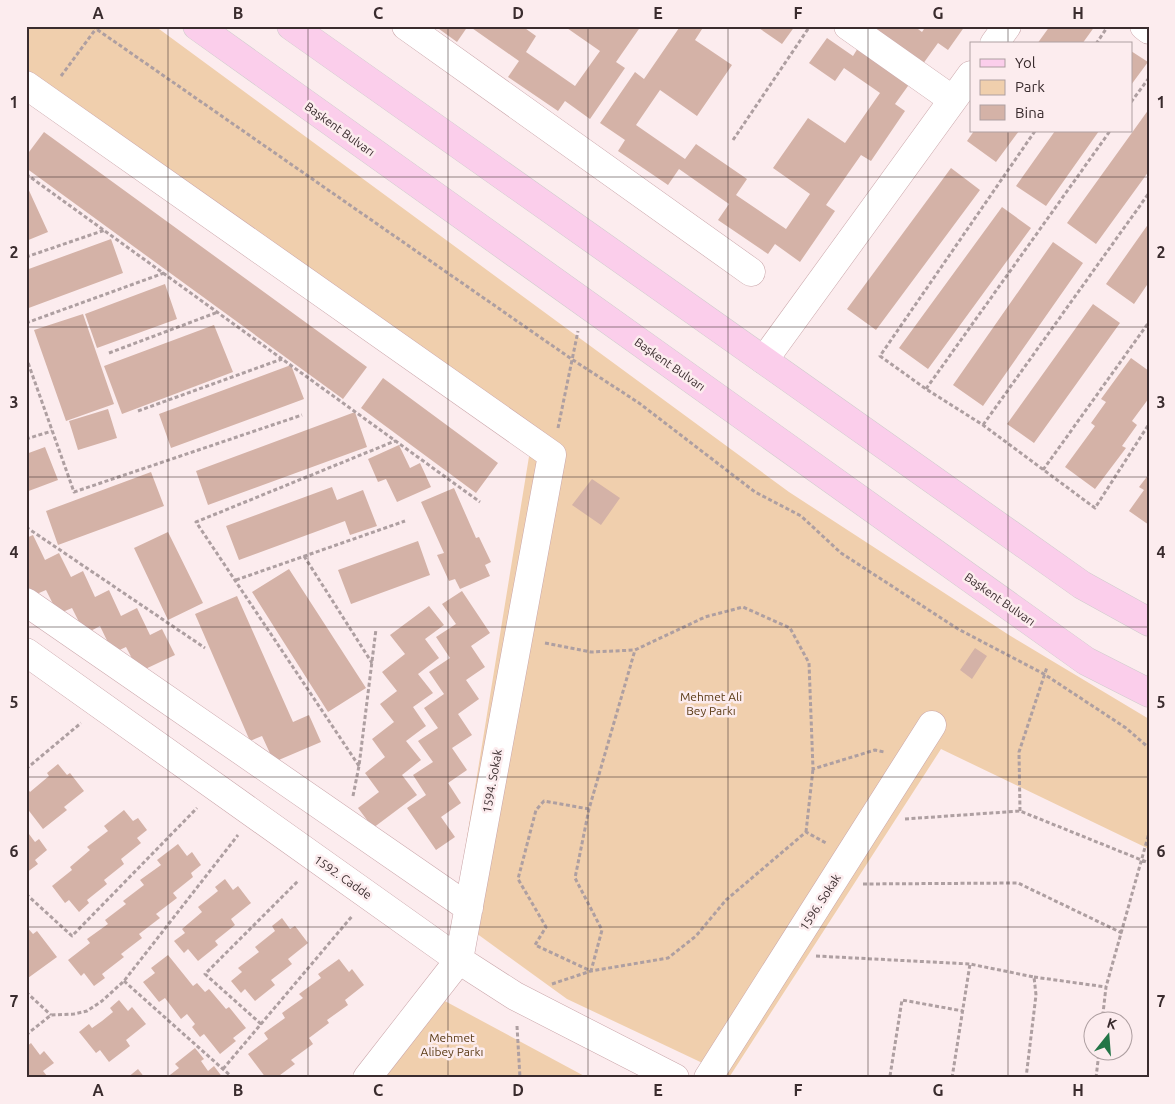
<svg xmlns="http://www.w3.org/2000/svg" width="1175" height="1104" viewBox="0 0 1175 1104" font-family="Ubuntu,sans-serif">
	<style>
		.green { fill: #f0cfad }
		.building { fill: #d4b2a7 }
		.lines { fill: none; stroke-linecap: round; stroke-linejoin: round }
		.minor-casing { stroke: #caa6aa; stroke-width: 29 }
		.major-casing { stroke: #d0cccd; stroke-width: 29 }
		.path { stroke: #ae9fa1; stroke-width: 3; stroke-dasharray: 4 2.5; stroke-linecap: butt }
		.minor { stroke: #fff; stroke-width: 28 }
		.major { stroke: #fbceeb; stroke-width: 28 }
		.grid { fill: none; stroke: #3a2c2e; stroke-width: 1; stroke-opacity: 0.55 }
		.labels { text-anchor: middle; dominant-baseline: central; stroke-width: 5; stroke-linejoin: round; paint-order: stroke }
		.street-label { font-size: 12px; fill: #3a2c2e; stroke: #fcecee }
		.park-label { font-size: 12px; fill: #593913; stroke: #fcecee }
		.neatline { fill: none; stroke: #3a2c2e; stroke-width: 2 }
		.grid-label { font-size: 16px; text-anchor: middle; font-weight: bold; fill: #3a2c2e }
	</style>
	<rect width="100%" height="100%" fill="#fcecee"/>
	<!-- green -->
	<path class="green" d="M26 26H155L789 492 1009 635 1149 719V849L941 749 730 1076 567 999 454 917 533 432 26 74Z
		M443 1000 588 1078H387L384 1076Z"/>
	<!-- building -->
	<path class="building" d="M435 26H468L457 42Z
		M469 26H522L536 36 526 52 575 86 600 51 564 26H641L616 62 625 68 590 119 565 101 558 111 508 77 519 61Z
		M675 26H704L695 40 732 65 697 116 660 90 636 125 685 159 696 144 747 179 736 195 786 229 810 194 773 168 808 118 845 143 880 93 844 68 835 81 809 63 827 38 853 56 861 43 913 79 895 104 905 111 871 161 861 155 826 205 835 211 800 262 775 244 768 254 718 220 729 204 679 169 668 185 618 151 625 140 600 123 635 72 644 79 679 28Z
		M756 26H795L782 44Z
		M873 26H914L922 32 926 26H965L948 50 938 43 920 68 869 31Z
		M1050 26H1095L1082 44H1037Z
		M1131 51 1148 62 1131 85Z
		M1149 109V171L1096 244 1067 223Z
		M974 131H1019L996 162 967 141Z
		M1055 131H1099L1046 206 1016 186Z
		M44 132 367 367 343 399 26 168V156Z
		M951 168 980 190 876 330 847 309Z
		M26 184 48 232 26 241Z
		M1002 207 1031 228 928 369 899 348Z
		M1149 223V282L1134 304 1106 284Z
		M111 239 123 273 26 309V270Z
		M1053 242 1083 263 983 406 953 385Z
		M165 284 177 319 97 348 85 314Z
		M1093 304 1120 323 1034 443 1007 424Z
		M83 314 114 404 66 421 34 330Z
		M214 325 233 372 122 414 104 366Z
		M1131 358 1149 371V398L1132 421 1137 425 1122 446 1126 448 1095 489 1065 467 1095 426 1091 423 1106 402 1101 399Z
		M291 365 304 399 171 448 159 414Z
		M383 378 498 463 476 493 361 408Z
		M108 409 117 438 78 450 69 421Z
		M355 412 367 447 208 505 196 471Z
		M399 445 410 468 420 463 431 487 397 502 386 479 378 482 368 459Z
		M45 447 58 480 26 492V454Z
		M151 472 164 506 58 545 46 511Z
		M1149 474V525L1129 511 1144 490 1139 487Z
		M592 479 620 498 601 525 572 505Z
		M332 487 337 500 363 490 377 526 350 535 345 521 239 560 226 526Z
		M454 488 476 538 479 537 491 562 485 565 490 576 460 589 455 579 449 581 437 555 444 553 421 502Z
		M168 532 203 603 168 620 134 548Z
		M33 535 45 560 59 553 71 577 83 571 95 597 109 590 121 616 137 608 150 635 162 629 175 655 139 672 126 647 113 653 100 626 85 634 72 608 58 614 46 590 32 596 26 584V538Z
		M418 541 430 575 351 604 338 570Z
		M289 569 366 688 328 712 252 592Z
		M462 591 490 633 471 646 485 667 466 680 479 699 458 714 472 735 452 748 467 770 448 783 461 803 441 817 455 837 436 850 407 808 426 795 413 775 433 762 418 741 438 728 424 708 444 694 429 672 450 658 436 637 456 624 442 604Z
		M237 596 293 722 309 715 321 742 274 762 262 736 250 741 195 614Z
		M429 606 444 625 425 639 439 658 418 674 433 693 413 707 426 726 406 741 421 760 402 775 417 795 373 828 358 808 379 792 365 773 385 757 372 739 394 722 380 704 397 691 382 672 405 654 390 635Z
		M975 648 987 656 972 679 960 670Z
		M58 764 67 775 70 773 84 791 64 807 67 810 43 829 26 807V791L28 789 30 792 49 776 47 773Z
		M124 810 133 821 138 818 147 830 137 838 141 843 121 859 124 864 104 880 107 884 87 900 89 903 79 912 69 900 65 903 52 886 72 870 70 867 90 850 87 847 108 831 104 826Z
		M26 830 35 842 39 839 47 850 35 860 38 864 26 873Z
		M178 844 187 856 192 852 201 865 191 873 193 877 173 893 177 898 156 914 160 918 139 934 142 938 121 954 124 957 102 974 105 978 94 986 84 973 81 976 68 960 90 943 87 939 108 924 105 920 126 904 123 901 144 885 140 880 161 865 157 860Z
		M225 879 233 890 238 886 251 903 231 919 235 925 215 941 218 945 198 961 188 949 184 953 174 941 185 933 182 929 202 912 198 907 218 891 215 887Z
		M282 918 290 929 295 926 308 943 288 959 292 964 271 980 275 985 255 1001 245 989 241 993 231 981 242 972 238 968 259 952 255 947 275 931 272 926Z
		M26 926 33 934 37 931 57 957 28 978 26 975Z
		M168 955 193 986 197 983 205 992 209 989 226 1009 229 1007 246 1028 233 1038 236 1041 220 1054 204 1034 200 1037 192 1027 195 1024 187 1014 181 1019 165 998 159 1002 143 982 155 973 151 968Z
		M339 959 349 972 352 969 364 985 345 1000 348 1005 327 1020 329 1023 309 1038 313 1044 291 1060 295 1064 276 1078H266L248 1054 268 1039 264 1033 285 1018 282 1013 303 998 299 994 321 978 318 974Z
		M119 1000 128 1011 132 1007 146 1024 126 1040 130 1046 109 1062 100 1050 96 1053 79 1032 89 1024 92 1028 102 1021 113 1012 110 1008Z
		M31 1043 40 1055 44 1051 54 1063 43 1071 47 1076 46 1078H26V1047Z
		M195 1048 204 1059 201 1061 208 1071 214 1066 223 1078H166L179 1068 175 1064Z
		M138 1069 145 1078H127Z"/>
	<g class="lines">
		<!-- minor casing -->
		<g class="minor-casing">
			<path id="minor" d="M406 26 751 272
				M848 26 953 100
				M1144 26 1149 30
				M994 44 1007 26
				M26 85 552 455 459 960 367 1078
				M764 360 971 75
				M26 602 469 908
				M26 652 459 960 515 996 675 1078
				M708 1078 932 725"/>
		</g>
		<!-- major casing -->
		<g class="major-casing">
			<path id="major" d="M197 26 1086 661 1149 693
				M291 26 1082 585 1149 622"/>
		</g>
		<!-- path -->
		<path class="path" d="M92 26 573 360 639 403 755 492 801 516 841 553 958 629 1044 674 1126 728 1149 748
			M1096 44 1108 26
			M61 76 98 26
			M1131 102 1149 78
			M1035 131 880 356 926 389 983 425 1095 508 1149 424
			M733 140 810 26
			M26 174 480 502
			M26 257 105 230
			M26 323 164 273
			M109 353 218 312
			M26 357 74 492 302 415
			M926 389 1110 131
			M138 411 282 359
			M983 425 1149 193
			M558 428 578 331
			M26 439 52 431
			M1043 470 1149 322
			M26 527 205 648
			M304 556 372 663
			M236 580 405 521
			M545 643 591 652 635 650 705 617 743 607 790 628 809 663 813 769 875 750 884 752
			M359 766 196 522 395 441
			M26 769 81 723
			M353 796 359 766 376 629
			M589 809 544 801 536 810 518 879 546 927 535 945 591 971 602 930 575 878 589 809 635 650
			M1020 811 1019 752 1047 667
			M905 819 1020 811 1149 863
			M806 832 813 769
			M863 884 1018 883 1122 933
			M26 894 72 936 197 808
			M816 956 970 964
			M1034 977 1106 987
			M124 981 233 1078
			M552 984 591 971 668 958 696 936 726 900 806 832 826 843
			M26 992 51 1015
			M1102 1022 1106 987 1149 833
			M261 1024 205 974 299 880
			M517 1026 520 1078
			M26 1035 51 1015 74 1014 87 1011 102 1001 124 981 238 835
			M223 1069 353 915
			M890 1076 902 1000 963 1011
			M952 1078 970 964 1034 977 1036 995 1026 1078
			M1096 1078 1099 1052"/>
		<!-- minor -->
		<use href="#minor" class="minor"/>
		<!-- major -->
		<use href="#major" class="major"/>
	</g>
	<!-- grid -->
	<path class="grid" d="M168 26V1078M308 26V1078M448 26V1078M588 26V1078M728 26V1078M868 26V1078M1008 26V44M1008 131V1078M26 177H1149M26 327H1149M26 477H1149M26 627H1149M26 777H1149M26 927H1149"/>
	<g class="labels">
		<!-- street labels -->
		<g class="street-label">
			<text transform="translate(340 129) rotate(36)">Başkent Bulvarı</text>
			<text transform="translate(670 364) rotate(35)">Başkent Bulvarı</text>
			<text transform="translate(1000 599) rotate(35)">Başkent Bulvarı</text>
			<text transform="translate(492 781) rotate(-80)">1594. Sokak</text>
			<text transform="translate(343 877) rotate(35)">1592. Cadde</text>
			<text transform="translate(820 902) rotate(-57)">1596. Sokak</text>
		</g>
		<!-- park labels -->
		<g class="park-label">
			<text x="711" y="696">Mehmet Ali<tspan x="711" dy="14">Bey Parkı</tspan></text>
			<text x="452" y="1037">Mehmet<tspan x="452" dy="14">Alibey Parkı</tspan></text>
		</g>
	</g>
	<!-- border -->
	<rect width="1175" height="1104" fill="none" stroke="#fcecee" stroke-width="55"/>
	<!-- legend -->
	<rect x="970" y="42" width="162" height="90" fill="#fcecee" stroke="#ae9fa1"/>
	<rect x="980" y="59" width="25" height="8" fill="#fbceeb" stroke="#ae9fa1"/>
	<text x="1015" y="68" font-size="15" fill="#3a2c2e">Yol</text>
	<rect x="980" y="80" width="25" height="15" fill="#f0cfad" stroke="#ae9fa1"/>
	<text x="1015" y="92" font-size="15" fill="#3a2c2e">Park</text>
	<rect x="980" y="105" width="25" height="15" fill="#d4b2a7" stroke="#ae9fa1"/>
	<text x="1015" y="118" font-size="15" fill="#3a2c2e">Bina</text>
	<!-- north arrow -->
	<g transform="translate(1108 1036) rotate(17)"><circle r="24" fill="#fcecee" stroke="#ae9fa1"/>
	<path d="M0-4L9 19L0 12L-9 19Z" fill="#237547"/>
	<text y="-8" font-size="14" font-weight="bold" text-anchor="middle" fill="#3a2c2e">K</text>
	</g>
	<rect x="28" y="28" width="1120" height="1048" class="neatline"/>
	<g class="grid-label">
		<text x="98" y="19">A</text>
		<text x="238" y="19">B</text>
		<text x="378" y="19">C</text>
		<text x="518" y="19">D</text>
		<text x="658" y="19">E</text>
		<text x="798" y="19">F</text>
		<text x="938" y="19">G</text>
		<text x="1078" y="19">H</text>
		<text x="14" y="108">1</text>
		<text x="1161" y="108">1</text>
		<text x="14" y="258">2</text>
		<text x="1161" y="258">2</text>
		<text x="14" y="408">3</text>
		<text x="1161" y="408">3</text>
		<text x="14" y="558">4</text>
		<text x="1161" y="558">4</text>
		<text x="14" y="708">5</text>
		<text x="1161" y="708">5</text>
		<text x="14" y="857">6</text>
		<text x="1161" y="857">6</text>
		<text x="14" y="1007">7</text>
		<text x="1161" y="1007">7</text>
		<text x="98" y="1096">A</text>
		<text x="238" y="1096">B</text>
		<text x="378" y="1096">C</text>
		<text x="518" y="1096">D</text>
		<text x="658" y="1096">E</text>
		<text x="798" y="1096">F</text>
		<text x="938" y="1096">G</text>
		<text x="1078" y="1096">H</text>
	</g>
</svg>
